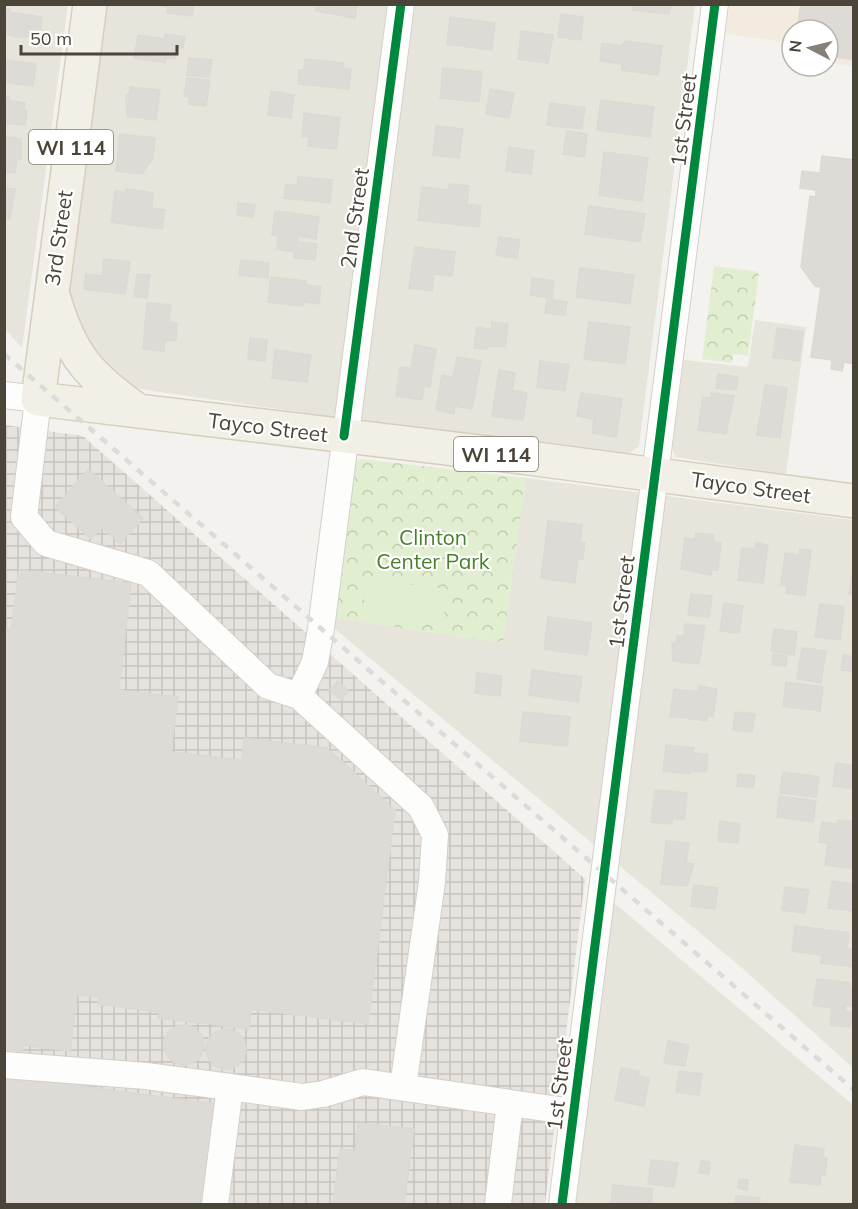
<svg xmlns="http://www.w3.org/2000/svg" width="858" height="1209" viewBox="0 0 858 1209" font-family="Mulish,sans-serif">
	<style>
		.residential { fill: #e7e4dc }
		.commercial { fill: #f3ebdf }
		.industrial { fill: url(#industrial-grid) }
		.forest { fill: url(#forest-crowns) }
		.pitch { fill: #e1eecf }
		.building { fill: #dedbd6; stroke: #dcd9d4; stroke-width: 1.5 }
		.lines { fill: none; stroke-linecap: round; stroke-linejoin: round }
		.minor-casing { stroke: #d2d0cb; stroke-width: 28 }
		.major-casing { stroke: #d6cebb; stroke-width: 36 }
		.minor { stroke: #fdfdfc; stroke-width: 26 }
		.major { stroke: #f2efe6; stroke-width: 33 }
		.rail { stroke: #dbdbda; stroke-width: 4.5; stroke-dasharray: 8 8; stroke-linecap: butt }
		.cycleway-casing { stroke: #fff; stroke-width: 13 }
		.cycleway { stroke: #00873e; stroke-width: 9 }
		.labels { text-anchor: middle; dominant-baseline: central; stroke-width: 4.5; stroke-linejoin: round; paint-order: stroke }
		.shield { fill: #fff; stroke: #817c74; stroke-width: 1.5 }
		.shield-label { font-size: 20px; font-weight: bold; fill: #4b4439 }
		.street-label { font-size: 21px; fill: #4b4439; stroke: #fff }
		.park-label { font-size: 21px; fill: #4a7f2a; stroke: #fff }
	</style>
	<defs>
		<pattern id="industrial-grid" width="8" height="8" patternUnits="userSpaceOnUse" patternTransform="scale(1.5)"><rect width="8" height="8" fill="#e6e2de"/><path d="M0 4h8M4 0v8" fill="none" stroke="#c7c3bf"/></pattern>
		<pattern id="forest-crowns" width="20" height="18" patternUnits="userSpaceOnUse" patternTransform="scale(1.5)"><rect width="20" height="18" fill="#e1eecf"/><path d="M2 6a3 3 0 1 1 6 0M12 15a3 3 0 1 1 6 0" fill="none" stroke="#c3cdb2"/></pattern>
	</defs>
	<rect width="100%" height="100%" fill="#f4f2ee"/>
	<!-- residential -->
	<path class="residential" d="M5 5H68L22 348 5 329Z
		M103 5H695L639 446 630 453H624L397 426 153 391 130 387 100 367 70 305 68 287Z
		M755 320 806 327 786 474 675 457 672 447 684 360 748 367Z
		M526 478 853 520V1068L741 967 335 629 336 618 503 643Z
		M612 901 853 1105V1204H573Z"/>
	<!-- commercial -->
	<path class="commercial" d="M730 5H853V67L828 62V30H792V43L725 34Z"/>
	<!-- industrial -->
	<path class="industrial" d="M5 425 83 436 585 879 545 1204H5Z"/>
	<!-- forest -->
	<path class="forest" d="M714 266 759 272 748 356 733 354 732 363 702 359Z
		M361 459 526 478 503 643 336 618 352 469 354 462Z"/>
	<!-- pitch -->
	<path class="pitch" d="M367 579 447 589 443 625 362 615Z"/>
	<!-- building -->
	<path class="building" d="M151 4H194L192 16 167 13 168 7Z
		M317 4H357L355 18 316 11Z
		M634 4H671L669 14 633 10Z
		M801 4H854V60L828 56V30H797Z
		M4 8 10 9 9 12 42 17 40 36 15 37 4 33Z
		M561 14 583 17 581 40 558 37Z
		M450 17 495 23 492 50 447 44Z
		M521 31 553 35 548 63 518 59Z
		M165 34 185 37 183 48 177 47 175 59 166 58 165 63 134 58 138 35 164 39Z
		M626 41 662 46 658 75 622 70V64L600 61 602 43 621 46Z
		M189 58 212 60 209 77 187 75Z
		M305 59 344 63 343 68 351 69 349 89 298 84 299 70H304Z
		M4 60 36 64 33 86 4 82Z
		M443 68 482 72 479 102 440 98Z
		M187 78 210 80 206 106 189 104V97L184 96Z
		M130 87 160 90 156 120 127 116 126 95H129Z
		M490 89 514 93 509 118 486 114Z
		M271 91 294 95 291 118 268 115Z
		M4 97H9L8 100 25 103 24 110 27 111 25 125 4 123Z
		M601 100 654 107 650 137 597 130Z
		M550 103 585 108 582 129 547 125Z
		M304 113 340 118 336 149 308 146 309 137H302Z
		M436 126 463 129 459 158 433 155Z
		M567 131 587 134 584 157 563 154Z
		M120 134 155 138 153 158 142 174 116 171Z
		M6 137 21 139V159L17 158 15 173 4 172Z
		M509 147 534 151 531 174 506 171Z
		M604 152 648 158 642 201 599 195Z
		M822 156 854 160V364L844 362 842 371 831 369 832 360 811 357 821 287 815 286 801 267 810 196 816 197V190L800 188 802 171 820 173Z
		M298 177 332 180 330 203 284 198 286 184 297 185Z
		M449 184 469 186 467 204 481 206 479 227 418 220 422 187 449 190Z
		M4 188 15 189 10 219 4 218Z
		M126 189 153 193 152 208 165 210 162 229 111 222 115 191 126 193Z
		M238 203 255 205 253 217 237 215Z
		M589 206 645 214 640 242 585 234Z
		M275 211 319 217 316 239 298 236 297 242 317 244 315 260 294 258V252L277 249 278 236 272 235Z
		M499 237 520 240 517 258 496 255Z
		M415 247 455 252 452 276 434 274 432 291 409 288Z
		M104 259 130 262 125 294 84 289 86 274 102 276Z
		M241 260 269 263 268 278 239 275Z
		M580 268 634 275 630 304 576 297Z
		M137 274 150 275 147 298 134 296Z
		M271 277 306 281V285L321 287 319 304 303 302V306L268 302Z
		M532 278 554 281 552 298 530 295Z
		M547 299 567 302 565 315 545 313Z
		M147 303 171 305 169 322 177 323 176 341 165 340 164 351 143 349Z
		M492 322 508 324 505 347 489 346Z
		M589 322 630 327 625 364 584 359Z
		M477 327 489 329 487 349 474 348Z
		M777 328 803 332 799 361 773 357Z
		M250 338 267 340 265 361 248 359Z
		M415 345 436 349 430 387 424 386 422 400 396 396 400 367 411 368Z
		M275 350 311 355 307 382 272 378Z
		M457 357 481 361 472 409 455 406 454 414 436 410 442 375 453 377Z
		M540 361 569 365 565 391 537 387Z
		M499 370 515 373 512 390 527 393 523 420 492 416Z
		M718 374 738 377 736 390 716 388Z
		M765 385 787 388 780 438 757 435Z
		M581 393 622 399 616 437 592 433 594 419 577 416Z
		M711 393 734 396 726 434 698 430 703 397 711 398Z
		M88 469 143 518 120 544 102 528 91 539 55 507Z
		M548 521 582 525 580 542 585 543 583 559H578L575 583 541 578Z
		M696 533 714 535 713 542 721 543 718 570H712L711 575 681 569 685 538 695 539Z
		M756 543 768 545 763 583 738 580 742 548 755 549Z
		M800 549 811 550 805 596 786 593 787 586 781 585 785 553 799 555Z
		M854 564V595L849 594Z
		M19 570 131 583 119 690 178 697 171 752 242 760 244 738 327 748 395 810 368 1024 251 1009 249 1029 158 1018 159 1012 98 1004 99 997 77 995 70 1051 23 1045 21 1057 4 1055V629L11 630Z
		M691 594 712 596 709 617 688 615Z
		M724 603 743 606 739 633 720 631Z
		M820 604 844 607 840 640 815 637Z
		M548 617 592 623 587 655 544 649Z
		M685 624 705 626 699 664 673 661 672 643 676 644 677 636H684Z
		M774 629 797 632 794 655 771 651Z
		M802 648 826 651 821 683 797 679Z
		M773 654 787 656 786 666 772 665Z
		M843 655 854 657V671L841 670Z
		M532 670 582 677 578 702 529 695Z
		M477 673 502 676 500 696 475 693Z
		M338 681 349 691 341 700 330 690Z
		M786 682 823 687 820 711 783 706Z
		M699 686 717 689 713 717 707 716V721L670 716 674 689 698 692Z
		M523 712 570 717 567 746 520 741Z
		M735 712 755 714 752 732 733 730Z
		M666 745 694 748 693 753 708 755 706 772 691 771 690 774 663 771Z
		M836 763 854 766V789L833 786Z
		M783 772 819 777 816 797 780 793Z
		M738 774 755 776 753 788 737 786Z
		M655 790 687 793 684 820 672 818V824L651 822Z
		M779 796 816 801 813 822 777 817Z
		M838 820 854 822V869L825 865 828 843 819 842 822 822 837 824Z
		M720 821 740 824 738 843 718 841Z
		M666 841 689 843 686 863 694 864 687 886 661 884Z
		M832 881 854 884V911L828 908Z
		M694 885 718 888 715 909 691 906Z
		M785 887 809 890 805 913 782 910Z
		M795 926 849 933 847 949 854 950V967L821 963 822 955 792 951Z
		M817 979 850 983V989L854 990 853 1006 846 1005 845 1011 852 1012 850 1027 830 1025 832 1008 813 1005Z
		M164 1045a20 20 0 1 1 40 0a20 20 0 1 1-40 0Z
		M206 1049a20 20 0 1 1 40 0a20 20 0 1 1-40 0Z
		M668 1041 689 1045 685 1066 664 1063Z
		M621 1068 639 1071 638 1076 649 1078 644 1106 615 1100Z
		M679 1071 702 1074 699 1095 676 1092Z
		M4 1076 216 1104 203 1204H4Z
		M358 1123 414 1129 404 1204H333L340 1149 355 1151Z
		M795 1145 824 1149 823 1157 827 1158 825 1175H821L820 1185 790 1182Z
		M651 1160 678 1163 674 1187 648 1184Z
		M701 1160 710 1162 709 1174 699 1173Z
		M739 1179 748 1180 747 1190 738 1188Z
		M613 1185 653 1189 651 1204H611Z
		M736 1196 760 1198 759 1204H735Z"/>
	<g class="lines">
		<!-- minor casing -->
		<g class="minor-casing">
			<path id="minor" d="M4 395 38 399 24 517 46 543 148 573 268 686 299 696 421 807 435 835 432 882 403 1087
				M299 696 315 662 321 629 401 4
				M4 1065 146 1076 230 1087 215 1204
				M230 1087 302 1097 323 1094 363 1082 510 1103
				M498 1204 510 1103 574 1112
				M562 1204 715 4"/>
		</g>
		<!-- major casing -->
		<g class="major-casing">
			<path id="major" d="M90 4 38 399 529 458 854 501
				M54 299C71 356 89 376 137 410"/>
		</g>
		<!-- minor -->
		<use href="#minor" class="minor"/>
		<!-- major -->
		<use href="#major" class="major"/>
		<!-- rail -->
		<path class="rail" d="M4 354 854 1090"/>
		<!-- cycleway casing -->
		<g class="cycleway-casing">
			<path id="cycleway" d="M344 436 401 4
				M562 1204 715 4"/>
		</g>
		<!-- cycleway -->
		<use href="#cycleway" class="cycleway"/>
	</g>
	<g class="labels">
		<!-- shield labels -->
		<g class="shield">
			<rect x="29" y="130" width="84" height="34" rx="4.5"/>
			<rect x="454" y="437" width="84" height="34" rx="4.5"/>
		</g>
		<g class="shield-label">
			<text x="71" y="147">WI 114</text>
			<text x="496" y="454">WI 114</text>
		</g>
		<!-- street labels -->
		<g class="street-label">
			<text transform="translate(683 120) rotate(-83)">1st Street</text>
			<text transform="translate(354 218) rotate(-82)">2nd Street</text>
			<text transform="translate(58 238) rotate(-82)">3rd Street</text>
			<text transform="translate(268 427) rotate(7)">Tayco Street</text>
			<text transform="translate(751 487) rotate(8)">Tayco Street</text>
			<text transform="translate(621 602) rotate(-83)">1st Street</text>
			<text transform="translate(559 1084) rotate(-83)">1st Street</text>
		</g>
		<!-- park labels -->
		<g class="park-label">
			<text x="433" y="537">Clinton<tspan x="433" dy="24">Center Park</tspan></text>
		</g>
	</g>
	<!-- border -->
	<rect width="858" height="1209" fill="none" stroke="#4b4439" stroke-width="12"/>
	<!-- north arrow -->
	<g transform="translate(810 48) rotate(277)"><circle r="28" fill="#ffffff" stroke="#b7b4b0" stroke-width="1.5"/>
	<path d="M0-4.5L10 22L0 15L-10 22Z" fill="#868178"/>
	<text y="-9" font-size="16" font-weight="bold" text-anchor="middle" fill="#4b4439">N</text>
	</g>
	<!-- scale -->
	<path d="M21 45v9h156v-9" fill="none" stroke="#4b4439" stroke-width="3"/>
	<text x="30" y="45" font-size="18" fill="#4b4439" stroke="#ffffff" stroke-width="4.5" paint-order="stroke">50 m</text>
</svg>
